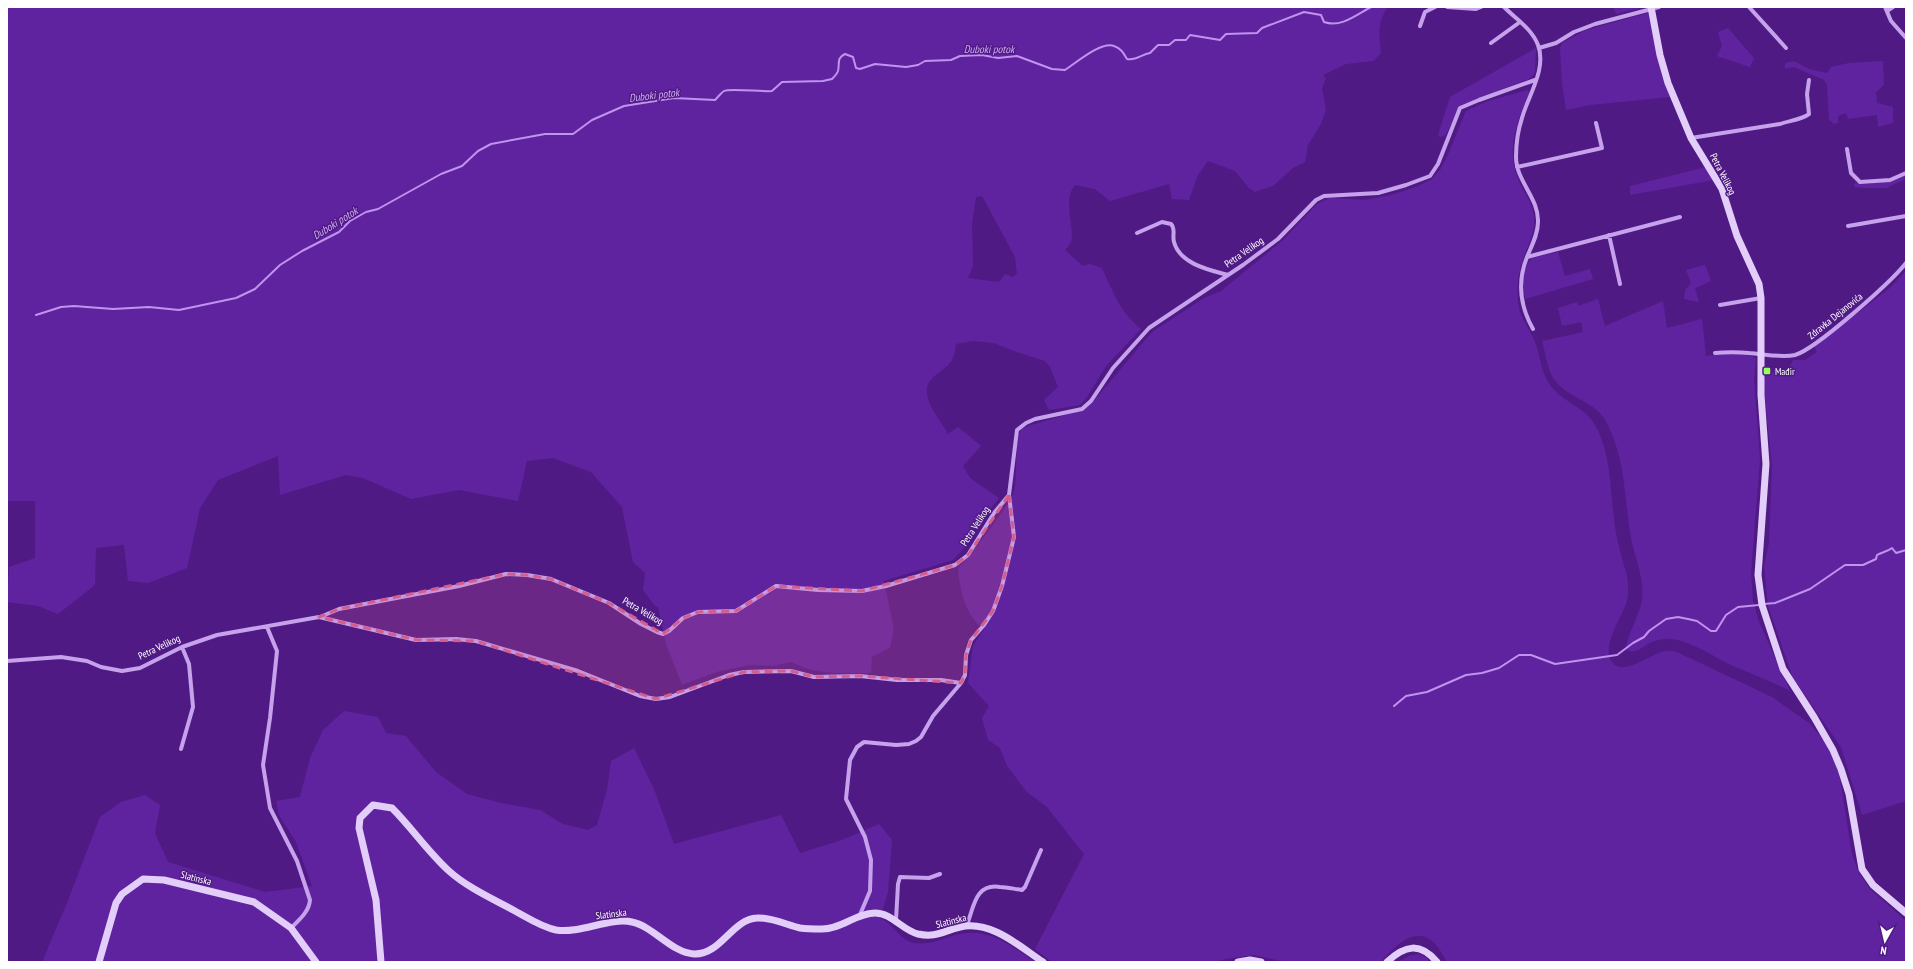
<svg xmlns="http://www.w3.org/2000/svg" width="1913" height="969" viewBox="0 0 1913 969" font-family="'PT Sans Narrow',sans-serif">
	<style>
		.green { fill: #60239f; fill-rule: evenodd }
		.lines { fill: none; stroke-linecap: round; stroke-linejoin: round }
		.stream { stroke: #bf93ee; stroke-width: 2 }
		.street { stroke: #c6a1ec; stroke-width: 4 }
		.secondary { stroke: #e3cdf9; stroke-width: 7 }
		.marked { fill: #d45d8c; fill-opacity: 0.2; stroke: #d45d8c; stroke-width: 3; stroke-dasharray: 8 5; stroke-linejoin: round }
		.poi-dot { fill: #94fe5c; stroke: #501a85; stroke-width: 1.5 }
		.labels { text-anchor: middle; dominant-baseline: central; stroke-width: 3; stroke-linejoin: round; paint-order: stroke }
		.street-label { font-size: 10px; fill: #fff; stroke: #501a85 }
		.poi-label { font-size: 10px; fill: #fff; stroke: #501a85; text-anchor: start }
		.water-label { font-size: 11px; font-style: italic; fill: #cfacf3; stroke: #501a85 }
	</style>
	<rect width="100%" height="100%" fill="#501a85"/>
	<!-- green -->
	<path class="green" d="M7 7 1356 8 1388 7C1377 22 1379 35 1381 53L1373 61 1346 64 1323 75 1326 78 1322 88 1326 110 1321 124 1308 145 1305 162 1293 168 1273 186 1255 192 1249 188 1235 171 1208 161 1198 175 1189 200 1172 199 1169 184 1110 201 1095 189 1075 185C1062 201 1075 226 1071 242 1070 244 1067 248 1065 250L1083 266 1090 264 1102 268C1113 292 1120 312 1141 329L1106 366 1087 397 1080 405 1049 410 1044 400 1058 387 1050 367 1045 361 1014 351 994 343 973 341 956 344C955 352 954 359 949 364 939 375 922 379 928 399 932 411 942 423 948 434L958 427 981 446 963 466 970 478 999 498 976 527 967 545 953 560 884 581 894 629 890 648 872 657 871 673C841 673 819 676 791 662L773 666 750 665 717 672 682 685 666 644 658 607 654 605 643 590 645 573 633 562 622 507 591 472 553 458 527 461 518 501 459 490 411 499 363 478 346 475 280 495 278 456 218 480 200 508 187 568 148 583 128 581 124 545 96 548 95 585 58 614 38 606 7 602 9 567 35 558V501H7ZM982 196 1015 257 1017 273 1013 277 1005 274 999 282 968 278 973 266 972 223 976 197Z
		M1613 7H1644L1616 14Z
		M1648 13 1662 76 1670 97 1590 105 1566 110 1562 83 1560 48 1562 43 1586 30Z
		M1728 28 1754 58 1750 67 1717 56 1722 46 1718 32Z
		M1536 48 1535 72 1531 78 1459 106 1446 135 1440 137 1438 135 1450 97Z
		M1794 61 1809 69 1827 73 1831 67 1849 63 1883 61 1884 85 1876 92 1877 103 1893 107V123L1878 127 1877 115 1848 119 1846 113 1838 116V123L1834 124 1829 120 1827 85 1824 80 1794 67 1785 69V63Z
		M1528 90 1529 93C1517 120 1506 150 1518 179 1523 192 1533 203 1534 217 1536 233 1527 246 1523 260 1517 275 1516 292 1519 308 1522 321 1532 332 1536 345 1542 364 1541 376 1556 392 1569 404 1586 409 1595 425 1611 453 1610 488 1614 519 1616 539 1622 557 1627 576 1628 584 1629 593 1627 600 1623 617 1600 646 1612 662 1624 678 1652 652 1666 651 1670 650 1675 652 1679 653L1772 697 1809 723 1828 745 1839 772 1852 855 1859 873 1869 888 1906 921V962H1447C1444 957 1441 951 1437 946 1417 922 1395 946 1381 962H1285L1254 955 1225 959 1216 962H1052L1035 949 1084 854 1047 807 1027 792 1007 766 1000 748 988 740 982 718 989 706 968 683 973 646 984 629C965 616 960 590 958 568 968 559 1011 503 1014 491 1018 471 1014 449 1021 429L1028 426 1082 410 1092 403 1152 332 1204 298 1221 291 1282 241 1317 204 1329 198 1365 200 1391 195 1416 187 1432 179 1440 170 1447 157 1466 111 1488 101Z
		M1706 167 1714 180 1630 195V186Z
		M1906 175V179L1886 188H1866L1854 187 1855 182 1869 184Z
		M1558 252 1565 276 1590 269 1593 279 1525 299C1523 286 1522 268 1532 258Z
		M1705 265 1711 281 1695 288 1699 302 1684 299 1685 290 1691 283 1686 270Z
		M1906 271V801L1862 815 1841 747 1793 678 1768 606 1764 566 1769 543 1772 466 1763 380 1769 373 1789 369 1793 360H1805L1817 352 1814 347 1891 287Z
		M1598 299 1605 326 1663 301 1667 328 1702 319 1706 356C1718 355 1748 351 1756 359L1754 379 1760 459 1751 573 1753 601 1759 622 1790 691C1771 681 1751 674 1731 665 1712 656 1693 642 1672 639 1665 638 1655 640 1648 644 1641 648 1635 655 1626 649 1626 638 1640 614 1642 600 1645 576 1633 555 1630 532 1624 493 1625 455 1605 420 1593 399 1564 398 1552 376 1547 367 1545 351 1542 341L1583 332 1581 322 1562 326 1558 308 1577 302 1578 306Z
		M344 711 378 717 386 733 406 736 436 772 467 794 501 803 540 810 563 824 588 830 597 825 607 790 611 761 634 748 654 789 674 844 781 815 800 853 842 840 879 824 892 840 888 892 880 918C894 924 899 940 914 943 929 945 941 940 955 935 987 926 1010 945 1035 962H42L67 903 100 817 121 802 145 795 160 805 155 833 168 862 265 892 312 886 296 842 279 815 276 801 300 797 310 758 323 730Z
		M1418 954 1427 958 1428 962H1398L1409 956Z"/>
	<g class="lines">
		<!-- stream -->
		<path class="stream" d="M36 315 61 307 74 306 113 309 149 307 179 310 236 298 255 289 280 265 302 251 339 232 350 221 366 212 378 209 441 174 462 166 478 151 491 144 545 134H573L592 120 624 106 674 98 715 100C718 97 721 93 724 91 729 88 763 92 772 91L782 82 823 81 832 79C834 77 837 74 838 71 840 64 836 58 845 54L853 57 856 68 860 69 875 64 906 67 918 65 925 61 951 60 960 56 982 55 998 58 1017 56 1052 69 1065 70C1076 63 1101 41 1114 46 1121 48 1124 54 1127 59 1136 61 1142 54 1150 53L1158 45H1169L1175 40H1186L1190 35 1220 40 1226 34 1257 33 1262 28 1304 12 1321 15 1324 22C1341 28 1356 15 1371 7
			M1764 604 1775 603 1810 589 1845 565H1863L1876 559 1877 555C1882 552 1887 552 1892 548L1896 553 1906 550
			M1394 706 1406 696 1427 692 1466 675 1482 673 1499 668 1519 655H1531L1555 664 1617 655 1633 643 1644 637 1649 631 1666 619 1678 617 1688 619 1697 621 1711 631H1716L1726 615 1738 607 1759 605"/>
		<!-- street -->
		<path class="street" d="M1447 7 1476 9 1481 7
			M1504 7C1516 19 1532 29 1538 45 1547 69 1528 96 1522 118 1518 130 1516 144 1516 157 1516 181 1539 198 1538 222 1538 234 1532 245 1527 257 1517 282 1520 306 1533 329
			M1749 7 1786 48
			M1885 7 1891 21 1906 38
			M1887 11 1893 7
			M1420 26 1425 12 1435 7
			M1491 43 1520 22
			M1539 48 1556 43 1574 32 1595 24 1659 7
			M1691 138 1780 124C1788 121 1804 119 1809 114L1807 94 1809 80
			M1847 149 1851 173 1860 182 1890 180 1906 173
			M1517 167 1602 148 1596 123
			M1848 226 1906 216
			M1137 233 1162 222 1171 224C1176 229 1172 235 1174 242 1180 264 1209 270 1228 275
			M1609 235 1620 284
			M1527 257 1680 217
			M1720 305 1761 298
			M1715 353C1726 352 1738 352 1749 353 1764 354 1781 358 1795 355 1816 349 1891 282 1906 263
			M320 617 339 609 459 586 506 574 527 575 551 579 609 603 641 624 657 632 663 634 669 631 683 618 698 612 736 611 776 586 818 590 862 591 886 586 955 565 968 555 994 513 1009 495
			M267 627 277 651 270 718 263 765 270 808 297 861 310 900C309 912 299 920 291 928
			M7 661 61 657 87 661 101 667 122 671 140 668 182 647 217 635 319 617 416 640 456 639 476 641 578 671 640 696 656 699 670 697 729 675 744 672 791 671 814 677 860 676 897 680H941L961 683
			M181 749 193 707 189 664 182 647
			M859 917 870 891 871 860 865 837 846 799 850 760 857 747 864 742 896 745 909 744 916 741 921 737 933 716 961 683 965 675 966 655 971 640 984 625 993 611 1002 586 1014 537 1009 495 1017 430 1026 423 1035 419 1082 409 1091 401 1113 368 1149 328 1243 265 1278 239 1316 200 1324 196 1378 193 1406 185 1430 176 1438 164 1460 108 1479 100 1535 80
			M896 920 898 884 900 877 929 878 940 874
			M966 927C974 909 974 883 1000 887 1007 887 1014 889 1022 890L1025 887 1041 850"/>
		<!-- secondary -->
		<path class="secondary" d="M1651 7 1660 55 1668 83 1691 138 1722 189 1737 236 1759 284 1761 298V395L1766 464 1758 575 1762 605 1783 669 1814 717 1833 750 1841 769 1849 794 1862 869 1873 885 1906 913
			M99 962 116 903 122 894 143 879 164 880 254 902 291 928 316 962
			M381 962 376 900 359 828 360 818 373 805 392 808C412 828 428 852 449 871 468 888 493 899 515 911 528 918 541 927 556 930 580 934 610 917 632 922 653 926 672 953 694 954 721 955 732 919 757 918 771 917 787 925 800 928 807 929 815 929 822 929 842 929 856 913 875 913 892 913 902 930 918 934 936 938 943 931 960 927 991 920 1019 946 1043 962
			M1238 962 1250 960 1261 962
			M1387 962C1405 945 1420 942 1437 962"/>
	</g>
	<!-- marked area -->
	<path class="marked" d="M1009 495 1014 537 1002 586 993 611 971 640 966 655 965 675 961 683 860 676 814 677 791 671 744 672 656 699 476 641 416 640 319 617 339 609 506 574 527 575 551 579 609 603 663 634 683 618 698 612 736 611 776 586 862 591 955 565 968 555Z"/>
	<!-- markers -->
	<rect class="poi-dot" x="1763" y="367" width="8" height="8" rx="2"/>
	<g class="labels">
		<!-- street labels -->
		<g class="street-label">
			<text transform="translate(1723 174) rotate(63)">Petra Velikog</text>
			<text transform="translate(1244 252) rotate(-35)">Petra Velikog</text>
			<text transform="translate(1835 316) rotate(-39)">Zdravka Dejanovića</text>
			<text transform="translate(975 526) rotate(-57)">Petra Velikog</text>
			<text transform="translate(643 611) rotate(30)">Petra Velikog</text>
			<text transform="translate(159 647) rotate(-25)">Petra Velikog</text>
			<text transform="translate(196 878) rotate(14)">Slatinska</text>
			<text transform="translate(611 914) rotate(-7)">Slatinska</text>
			<text transform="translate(951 921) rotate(-14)">Slatinska</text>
		</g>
		<!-- poi labels -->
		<g class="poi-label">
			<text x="1775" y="371">Mađir</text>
		</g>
		<!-- water labels -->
		<g class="water-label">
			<text x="989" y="49">Duboki potok</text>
			<text transform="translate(654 95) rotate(-7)">Duboki potok</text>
			<text transform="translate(335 223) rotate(-32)">Duboki potok</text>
		</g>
	</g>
	<!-- border -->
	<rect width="1913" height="969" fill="none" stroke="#ffffff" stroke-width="16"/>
	<!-- north arrow -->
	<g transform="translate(1885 941) rotate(188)" stroke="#501a85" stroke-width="3" paint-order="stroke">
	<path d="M0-3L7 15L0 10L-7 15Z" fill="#ffffff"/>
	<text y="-6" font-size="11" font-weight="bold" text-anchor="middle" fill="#ffffff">N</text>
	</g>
</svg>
